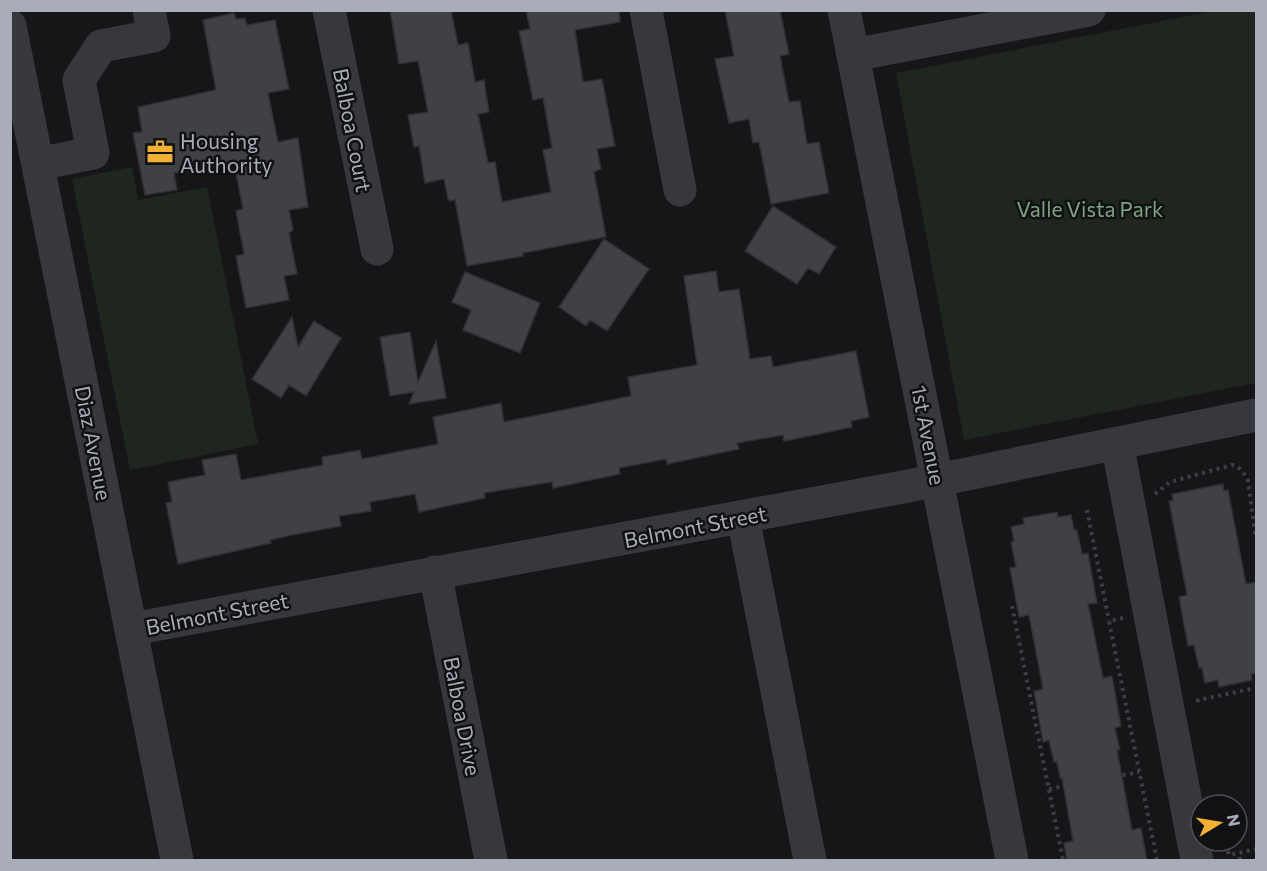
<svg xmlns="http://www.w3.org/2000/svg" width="1267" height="871" viewBox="0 0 1267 871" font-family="Commissioner,sans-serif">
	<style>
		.green { fill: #1e261f }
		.building { fill: #404145; stroke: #303034; stroke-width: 1.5 }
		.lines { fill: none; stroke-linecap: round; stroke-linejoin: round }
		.path { stroke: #3d3f44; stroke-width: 4; stroke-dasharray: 3 4.5; stroke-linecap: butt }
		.minor { stroke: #37383d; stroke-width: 33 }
		.labels { text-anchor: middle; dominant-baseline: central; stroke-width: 5; stroke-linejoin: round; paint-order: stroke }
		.street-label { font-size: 21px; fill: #a8adb8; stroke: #111113 }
		.poi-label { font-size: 21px; fill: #a8adb8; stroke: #111113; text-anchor: start }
		.park-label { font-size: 21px; fill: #7fa381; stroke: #111113 }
	</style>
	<rect width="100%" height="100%" fill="#161618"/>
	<!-- green -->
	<path class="green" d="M1218 10 1256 11V383L964 440 896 73Z
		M132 167 138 200 207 187 258 444 130 470 72 179Z"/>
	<!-- building -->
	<path class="building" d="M390 10H451L458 45 468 43 475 82 484 80 489 112 478 114 488 163 495 162 502 202 551 192 543 150 552 148 543 98 533 100 519 31 530 29 526 10H619L620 22 575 30 583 82 602 79 615 146 597 149 601 169 594 172 606 237 523 253V256L467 266 455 200 450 201 448 199 444 179 425 183 419 146 414 147 408 115 428 112 418 61 399 64Z
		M725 10H780L789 54 780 56 789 102 800 101 807 144 819 142 829 193 771 204 759 142 753 143 749 119 729 123 715 59 734 56Z
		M234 13 236 19 245 18 247 25 275 20 289 89 268 93 278 142 298 138 308 207 289 210 293 230 289 233 297 274 284 276 289 300 246 308 236 256 244 254 236 211 243 209 234 163 174 173 177 190 145 195 133 133 142 132 138 107 216 90 203 20Z
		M773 206 836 247 819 274 808 268 797 284 745 251Z
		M604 239 649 269 607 331 590 320 586 326 559 307Z
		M716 271 719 292 739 289 750 359 771 356 773 367 856 351 869 417 851 421 852 427 810 436 784 441 783 435 737 443 739 449 667 464 666 459 619 468 620 474 553 488 552 482 484 493 485 498 419 512 415 494 370 502 371 511 339 516 341 526 292 535 270 540 271 543 178 564 166 503 172 502 168 482 205 475 202 460 236 454 241 480 323 465 322 457 360 450 362 459 438 444 433 417 501 403 504 422 631 396 628 377 697 365 684 276Z
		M465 272 540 303 520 353 463 330 471 310 452 302Z
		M292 317 298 347 314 321 341 338 306 396 289 385 281 398 252 379Z
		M410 332 418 382 436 341 446 398 409 404 414 392 390 396 380 337Z
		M1223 484 1224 491 1228 490 1246 584 1257 582V673L1251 674 1252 680 1219 687 1218 680 1205 683 1202 668H1199L1194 645 1188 646 1179 597 1187 595 1169 501H1173L1172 494Z
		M1057 512 1058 517 1071 515 1074 530H1077L1082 554 1088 553 1097 603 1088 604 1103 678 1112 676 1121 726 1115 728 1120 750H1117L1132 830 1141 828 1147 861H1067L1064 843 1073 841 1062 778H1060L1057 762H1054L1049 740 1043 742 1034 691 1043 689 1029 615 1019 617 1010 568 1016 567 1011 542 1014 541 1011 527 1024 524 1023 518Z"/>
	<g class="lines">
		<!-- path -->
		<path class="path" d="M1155 494 1170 482 1232 465C1241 467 1244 473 1248 481L1256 538
			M1087 510 1109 621
			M1012 606 1063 860
			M1123 618 1109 621 1157 860
			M1198 702V700L1256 688
			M1049 789 1139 772
			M1228 851 1229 855 1239 853
			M1240 860 1239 853 1256 849"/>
		<!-- minor -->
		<path class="minor" d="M329 10 377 249
			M646 10 680 190
			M844 10 1012 860
			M10 26 177 860
			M853 55 1089 10
			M38 164 93 153 79 80 101 46 154 36 149 10
			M1117 443 1197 860
			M743 517 810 860
			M435 572 491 860
			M132 629 903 487 1256 415"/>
	</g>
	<!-- icons -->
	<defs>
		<g id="office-bare" transform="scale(2.07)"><path d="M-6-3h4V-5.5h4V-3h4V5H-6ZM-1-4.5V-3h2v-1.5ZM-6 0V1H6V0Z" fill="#f2b134" stroke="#111113" stroke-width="2.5" paint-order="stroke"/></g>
	</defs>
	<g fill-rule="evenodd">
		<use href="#office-bare" x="160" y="152"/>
	</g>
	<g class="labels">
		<!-- street labels -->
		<g class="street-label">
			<text transform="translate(353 130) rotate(79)">Balboa Court</text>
			<text transform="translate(929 435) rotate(79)">1st Avenue</text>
			<text transform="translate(94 443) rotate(79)">Diaz Avenue</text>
			<text transform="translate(695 526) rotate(-11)">Belmont Street</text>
			<text transform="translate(217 613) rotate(-11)">Belmont Street</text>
			<text transform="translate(463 716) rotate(79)">Balboa Drive</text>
		</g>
		<!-- poi labels -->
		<g class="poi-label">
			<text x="180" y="140">Housing<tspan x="180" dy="24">Authority</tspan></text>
		</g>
		<!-- park labels -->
		<g class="park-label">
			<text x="1090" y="208">Valle Vista Park</text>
		</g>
	</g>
	<!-- border -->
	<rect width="1267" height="871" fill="none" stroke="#a8adb8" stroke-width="24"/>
	<!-- north arrow -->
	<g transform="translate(1219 823) rotate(79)"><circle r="28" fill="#111113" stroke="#4d4f55" stroke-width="1.5"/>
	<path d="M0-4.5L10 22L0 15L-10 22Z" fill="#f2b134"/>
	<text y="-9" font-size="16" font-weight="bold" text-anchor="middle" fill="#a8adb8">N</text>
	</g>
</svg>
